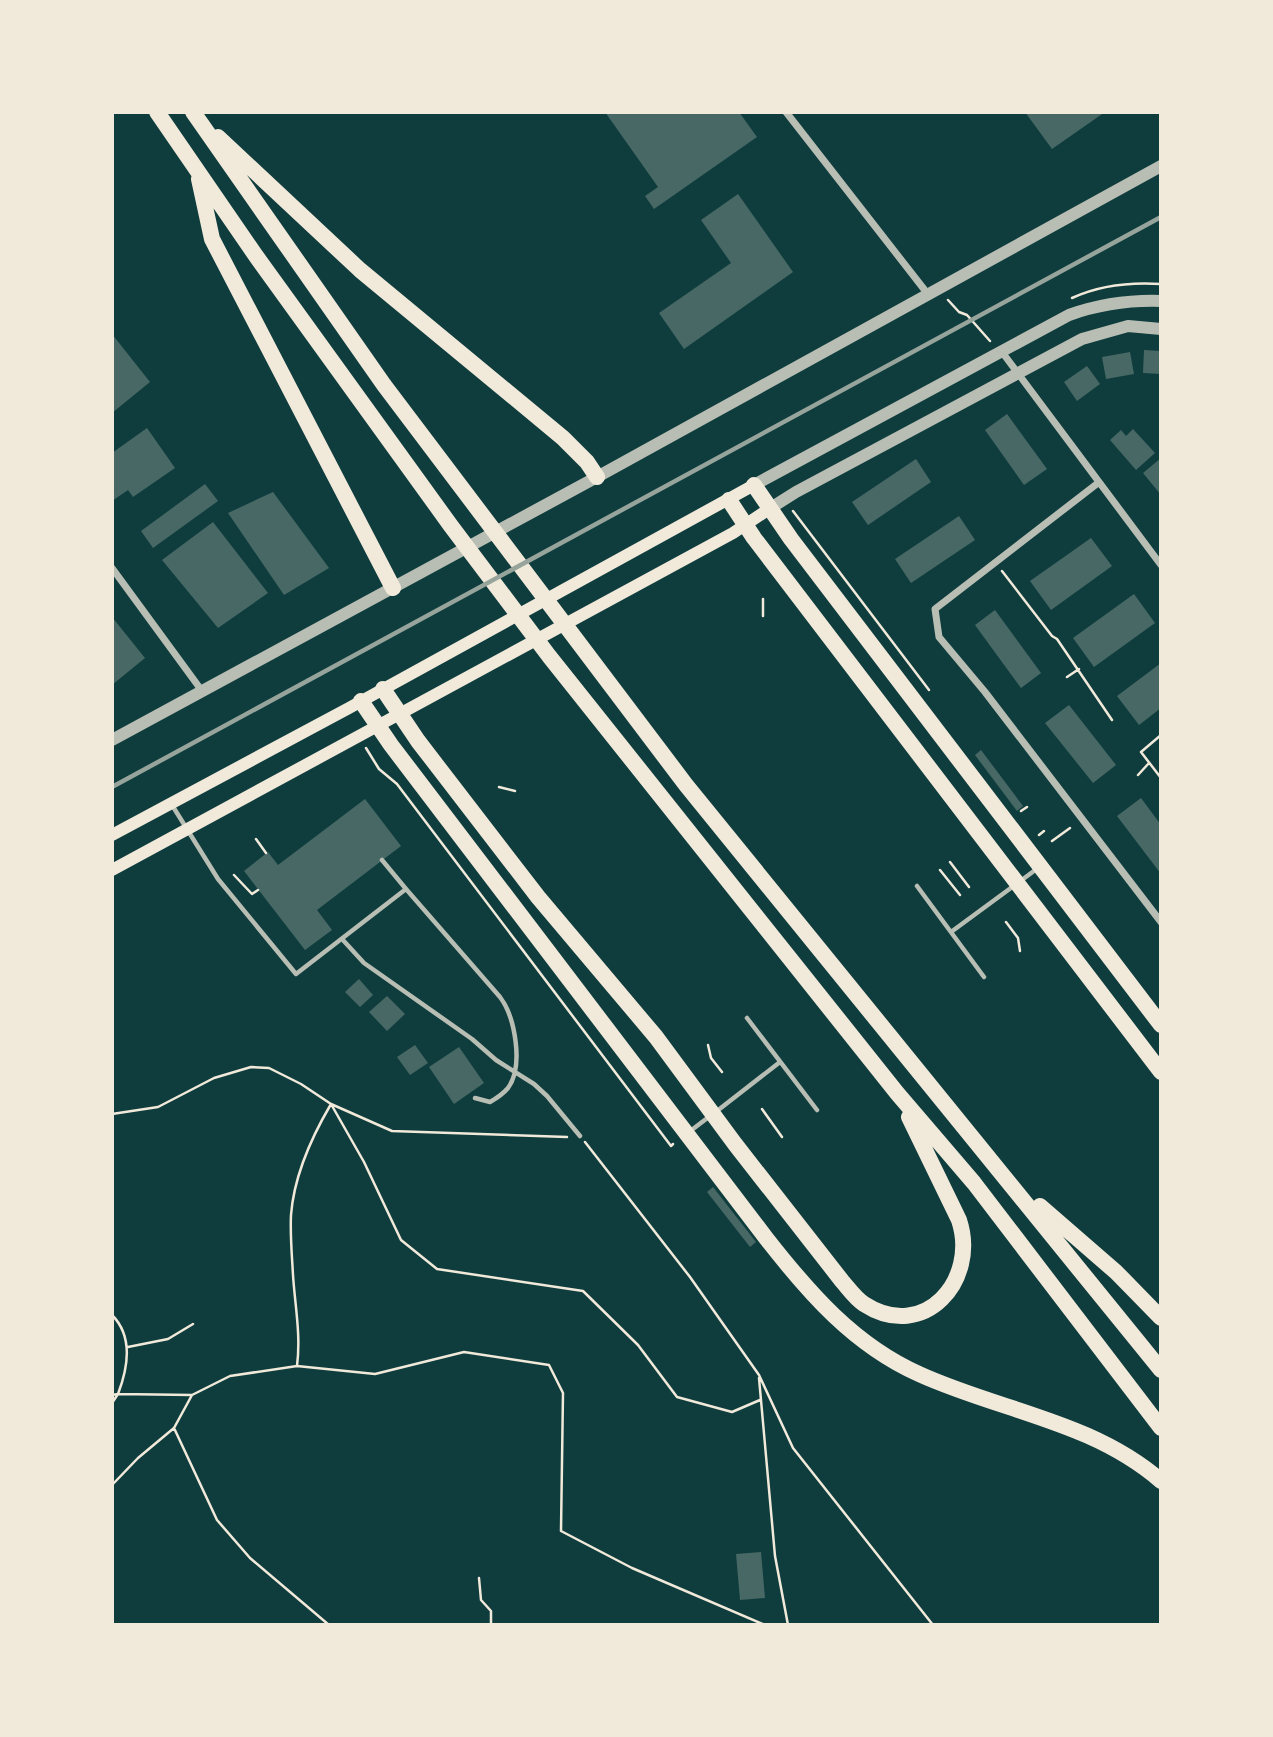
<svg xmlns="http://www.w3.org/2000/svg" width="1273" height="1737" viewBox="0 0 1273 1737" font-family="'Source Serif 4',serif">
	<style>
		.building { fill: #486865 }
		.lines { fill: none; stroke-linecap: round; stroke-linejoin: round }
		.path { stroke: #f1e9da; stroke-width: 2.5 }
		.service { stroke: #b8beb3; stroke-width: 4.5 }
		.minor { stroke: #b8beb3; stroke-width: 7 }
		.tertiary { stroke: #b8beb3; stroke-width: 12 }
		.secondary { stroke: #f1e9da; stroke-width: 12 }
		.trunk { stroke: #f1e9da; stroke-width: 16 }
		.rail { stroke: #97a49c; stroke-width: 4.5 }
	</style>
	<rect width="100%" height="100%" fill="#0f3d3e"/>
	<!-- building -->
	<path class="building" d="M605 112H739L757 137 654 209 645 196 658 187Z
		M1025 112H1105L1052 149Z
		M738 194 793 272 684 349 659 313 731 263 701 220Z
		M112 334 150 382 112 413Z
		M1144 350 1161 351V374L1143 373Z
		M1130 352 1134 374 1106 379 1102 357Z
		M1087 366 1100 384 1077 401 1064 382Z
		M1007 414 1047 469 1024 485 985 430Z
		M147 428 175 468 133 497 128 490 112 501V453Z
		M1133 429 1155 453 1136 470 1110 440 1121 430 1126 436Z
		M1161 458V495L1143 473Z
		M916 459 931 482 868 525 852 502Z
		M205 484 218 501 153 548 141 531Z
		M273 492 329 568 284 595 228 513Z
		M959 516 975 540 911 583 895 559Z
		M213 522 268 593 218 628 162 560Z
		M1091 538 1112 566 1051 610 1030 581Z
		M1134 594 1155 623 1094 667 1073 638Z
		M995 610 1041 673 1021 688 975 625Z
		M112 617 145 658 112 685Z
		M1161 663V708L1139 725 1117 696Z
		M1069 705 1116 765 1093 783 1045 723Z
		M981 750 1023 806 1017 811 975 755Z
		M1141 798 1161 825V874L1117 816Z
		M365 799 401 846 317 910 332 930 305 950 244 871 268 852 278 865Z
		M359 979 373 995 360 1007 345 992Z
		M387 996 405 1014 387 1031 369 1012Z
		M415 1045 428 1063 410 1075 397 1057Z
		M459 1047 484 1083 454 1104 429 1067Z
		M713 1187 756 1242 750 1247 707 1192Z
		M761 1552 765 1598 740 1600 736 1554Z"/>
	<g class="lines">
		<!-- path -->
		<path class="path" d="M1072 298C1100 285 1130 282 1161 284
			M948 300 959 312 967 315 990 341
			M793 511 929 690
			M1002 571 1052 636 1057 639 1112 720
			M763 616V599
			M1067 677 1079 669
			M1161 735 1141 752 1161 778
			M366 748 379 769 397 784 671 1146 673 1144
			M1138 775 1149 763
			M499 787 515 791
			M1021 811 1027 807
			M1039 835 1044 831
			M256 839 266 853
			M1052 841 1070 828
			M950 862 969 887
			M940 870 960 895
			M234 875 252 894 258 890
			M1006 922 1018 938 1020 951
			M708 1045 711 1058 722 1072
			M762 1109 782 1137
			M112 1114 158 1107 214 1078 251 1067 269 1068 301 1084 331 1104 392 1131 567 1137
			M585 1142 690 1277 759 1375 793 1448 933 1625
			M112 1315C134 1337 128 1368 118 1394L112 1395
			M128 1347 168 1339 193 1324
			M297 1366 375 1374 464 1352 549 1365 563 1393 561 1531 632 1568 765 1625
			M759 1378 775 1556 788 1625
			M112 1403 118 1394 192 1395 230 1376 297 1366C301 1335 295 1306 293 1275 292 1256 290 1235 291 1215 294 1176 311 1138 331 1104L364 1162 401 1240 437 1269 583 1291 638 1345 677 1397 732 1412 760 1400
			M174 1428 217 1520 250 1558 329 1625
			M112 1485 138 1458 174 1428 192 1395
			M479 1578 481 1600 491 1611V1625
			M112 1623 114 1625"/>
		<!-- service -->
		<path class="service" d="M172 805 218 879 296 974 406 889 500 997C515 1017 524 1066 508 1088 503 1094 497 1098 490 1102L475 1098
			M382 860 406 889
			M917 886 984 977
			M951 932 1038 868
			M342 939 364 963 472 1039 496 1060 534 1084 547 1096 580 1136
			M747 1018 817 1110
			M717 1111 780 1062
			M689 1132 710 1116"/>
		<!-- minor -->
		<path class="minor" d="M786 112 927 293
			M1002 352 1161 565
			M1098 483 935 609 939 637 985 692 1161 922
			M112 568 202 691"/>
		<!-- tertiary -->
		<path class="tertiary" d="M754 485 1069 315C1100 304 1128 300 1161 301
			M769 509 796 492 1082 339 1128 326 1161 329
			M112 740 597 477 1161 166"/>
		<!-- secondary -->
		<path class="secondary" d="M112 835 349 708 754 485
			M112 870 733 533 769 509"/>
		<!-- trunk -->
		<path class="trunk" d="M157 112 256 256 451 526 549 656 897 1093 974 1183 1161 1428
			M193 112 384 385 686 785 1161 1370
			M218 137 360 270 563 438 587 462 597 477
			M199 179 212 239 393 588
			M754 485 791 539 1161 1025
			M729 500 754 538 1161 1072
			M383 689 418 741 538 897 656 1037 735 1144 842 1281C849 1289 855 1298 864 1304 924 1343 979 1280 959 1220L909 1117
			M361 701 391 745 766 1238C809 1293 854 1345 919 1374 1000 1411 1092 1421 1161 1481
			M1040 1206 1116 1272 1161 1318"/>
		<!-- rail -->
		<path class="rail" d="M112 787 1161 217"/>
	</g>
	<!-- border -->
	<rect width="1273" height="1737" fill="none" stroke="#f1e9da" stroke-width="228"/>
</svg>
